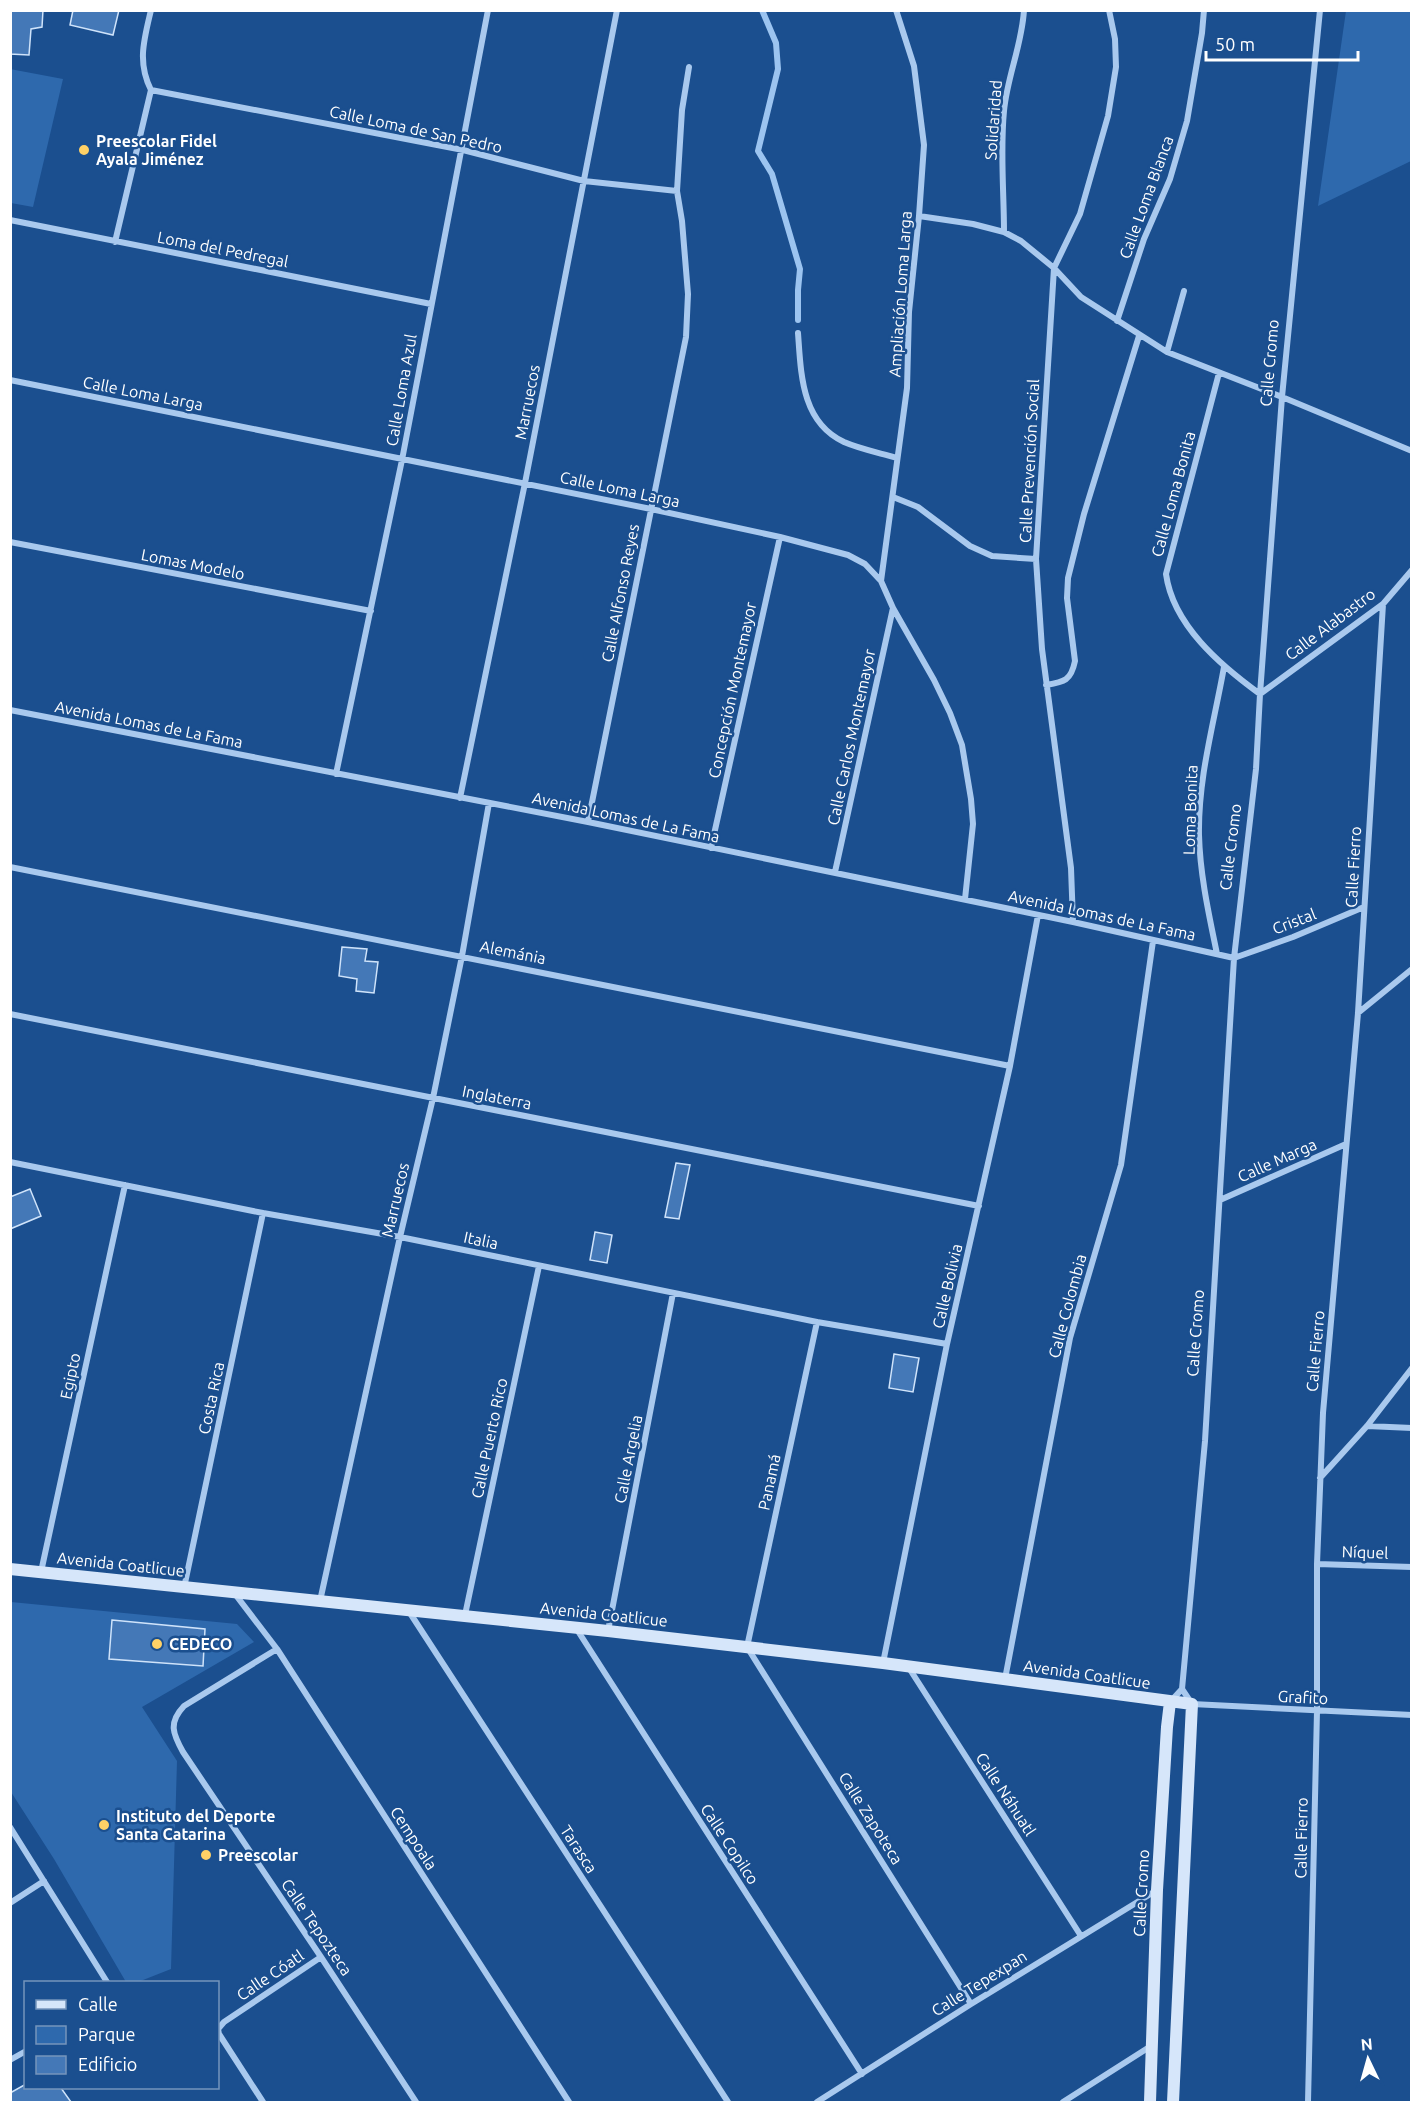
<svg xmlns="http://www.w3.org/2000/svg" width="1422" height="2113" viewBox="0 0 1422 2113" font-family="Ubuntu,sans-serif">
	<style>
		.green { fill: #2e69ad }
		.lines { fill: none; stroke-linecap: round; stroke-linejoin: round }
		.stream { stroke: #9cc4f0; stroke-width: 6 }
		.building { fill: #4478b7; stroke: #cfe3fa; stroke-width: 1.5 }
		.street { stroke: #a9c9ee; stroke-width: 6 }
		.secondary { stroke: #d6e6fa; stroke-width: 12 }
		.poi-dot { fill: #ffd166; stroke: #1b4f8f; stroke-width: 2 }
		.labels { text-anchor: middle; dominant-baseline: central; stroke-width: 5; stroke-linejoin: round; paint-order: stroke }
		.street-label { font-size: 16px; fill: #fff; stroke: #1b4f8f }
		.poi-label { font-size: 16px; font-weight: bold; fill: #fff; stroke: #1b4f8f; text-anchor: start }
	</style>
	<rect width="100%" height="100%" fill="#1b4f8f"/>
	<!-- green -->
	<path class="green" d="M1346 11H1411V161L1318 206Z
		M10 69 63 79 33 207 11 203Z
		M11 1602 237 1624 254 1642 142 1707 177 1761 171 1969 138 1982H126L54 1859 11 1792Z"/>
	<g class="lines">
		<!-- stream -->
		<path class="stream" d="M762 10 776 43 778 69 758 151 772 174 800 269 798 290V320"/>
	</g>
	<!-- building -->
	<path class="building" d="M10 10H43L42 27 31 29 29 55 10 54Z
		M73 10H119L113 35 70 25Z
		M342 947 367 949 365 961 378 962 374 993 356 991 357 979 339 976Z
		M676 1163 690 1165 679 1219 665 1217Z
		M30 1189 41 1216 10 1229V1197Z
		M595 1232 612 1235 607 1263 590 1260Z
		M894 1354 919 1358 913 1392 889 1388Z
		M112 1620 205 1629 203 1666 109 1659Z
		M26 2084V2088H61L71 2102H10V2093Z"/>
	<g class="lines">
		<!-- street -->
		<path class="street" d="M151 90 463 150 584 181 677 191
			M919 216 973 224 1004 232 1021 241 1054 268 1081 297 1167 352 1282 397 1412 451
			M10 220 431 304
			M1004 232C1004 192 1000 151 1004 111 1007 77 1022 45 1024 10
			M115 242 151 90C137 62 144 40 151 10
			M1117 321 1144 239 1170 179 1187 121 1202 33 1204 10
			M798 333C801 373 801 422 844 442 860 449 880 453 897 458
			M1167 352 1184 291
			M1219 373 1166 574C1173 625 1220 665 1260 694L1383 604 1412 570
			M10 380 651 509 780 537 848 555 865 564 881 581 893 608 934 680 950 713 962 745 971 799 973 824 965 899
			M893 497 918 507 970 546 992 556 1036 559
			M10 542 371 611
			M881 581 907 388 909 312 919 216 924 145 914 66 896 10
			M1046 685C1064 682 1071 681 1075 661L1067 598 1068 578 1084 514 1139 336
			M10 710 588 822 1073 922 1234 958 1293 937 1364 907
			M336 774 402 460 488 10
			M460 798 525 483 617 10
			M588 822 686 337 688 294 682 221 677 191 682 110 689 67
			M711 848 780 537
			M10 867 1010 1066
			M835 872 893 608
			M1073 922 1071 868 1042 649 1036 559 1054 268 1080 214 1108 116 1116 67 1115 39 1109 10
			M1217 954C1209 915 1200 875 1199 835 1198 778 1214 723 1224 667
			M1358 1013 1412 969
			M10 1014 979 1206
			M10 1162 263 1213 400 1237 817 1322 947 1344
			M1220 1200 1346 1144
			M817 1322 747 1647 971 2004
			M1367 1426 1412 1428
			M1320 1478 1367 1426 1412 1368
			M1317 1564 1412 1567
			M41 1572 125 1185
			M184 1588 263 1213
			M235 1594 277 1649 569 2102
			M320 1601 400 1237 433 1098 462 956 489 803
			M408 1610 728 2102
			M465 1615 539 1266
			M576 1628 862 2074
			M608 1631 673 1293
			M277 1649 184 1706C168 1723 173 1734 183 1752L321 1957 416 2102
			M883 1663 947 1344 1010 1066 1038 915
			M909 1668 1081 1936
			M1005 1679 1070 1338 1121 1165 1153 941
			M1182 1689 1192 1704 1412 1715
			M1171 1701 1182 1689 1205 1441 1234 958 1256 769 1260 694 1282 397 1320 10
			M10 1827 107 1982
			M10 1903 44 1881
			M10 2060 26 2051
			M263 2102 219 2034 218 2029 224 2022 321 1957
			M817 2102 971 2004 1157 1890
			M1063 2102 1151 2046
			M1308 2102 1317 1711V1564L1323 1413 1358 1013 1383 604"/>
		<!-- secondary -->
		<path class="secondary" d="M10 1569 608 1631 883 1663 1192 1704 1173 2102
			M1150 2102 1157 1890 1167 1727 1170 1702"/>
	</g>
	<!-- markers -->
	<g class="poi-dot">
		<circle cx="84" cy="150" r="6"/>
		<circle cx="157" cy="1644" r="6"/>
		<circle cx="104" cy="1825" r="6"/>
		<circle cx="206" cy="1855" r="6"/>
	</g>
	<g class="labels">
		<!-- street labels -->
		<g class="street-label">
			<text transform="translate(993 120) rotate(-86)">Solidaridad</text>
			<text transform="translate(416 129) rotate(12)">Calle Loma de San Pedro</text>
			<text transform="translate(1146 197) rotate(-70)">Calle Loma Blanca</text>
			<text transform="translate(223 249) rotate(11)">Loma del Pedregal</text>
			<text transform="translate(900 294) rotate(-86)">Ampliación Loma Larga</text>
			<text transform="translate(1269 363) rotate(-85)">Calle Cromo</text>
			<text transform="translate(401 390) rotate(-80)">Calle Loma Azul</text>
			<text transform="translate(143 393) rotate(11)">Calle Loma Larga</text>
			<text transform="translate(527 402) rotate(-79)">Marruecos</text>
			<text transform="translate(1029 461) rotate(-87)">Calle Prevención Social</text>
			<text transform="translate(620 489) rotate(12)">Calle Loma Larga</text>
			<text transform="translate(1173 494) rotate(-75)">Calle Loma Bonita</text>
			<text transform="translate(193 564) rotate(11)">Lomas Modelo</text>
			<text transform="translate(620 593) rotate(-79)">Calle Alfonso Reyes</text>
			<text transform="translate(1330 624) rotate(-37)">Calle Alabastro</text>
			<text transform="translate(732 690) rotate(-78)">Concepción Montemayor</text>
			<text transform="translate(149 724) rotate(11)">Avenida Lomas de La Fama</text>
			<text transform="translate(851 737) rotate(-78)">Calle Carlos Montemayor</text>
			<text transform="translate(1190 810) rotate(-88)">Loma Bonita</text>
			<text transform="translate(626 817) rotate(12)">Avenida Lomas de La Fama</text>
			<text transform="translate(1230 847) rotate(-83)">Calle Cromo</text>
			<text transform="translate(1353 867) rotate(-87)">Calle Fierro</text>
			<text transform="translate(1102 915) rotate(12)">Avenida Lomas de La Fama</text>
			<text transform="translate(1294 921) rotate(-21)">Cristal</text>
			<text transform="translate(513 952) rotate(11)">Alemánia</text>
			<text transform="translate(497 1097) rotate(11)">Inglaterra</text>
			<text transform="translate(1277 1160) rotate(-24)">Calle Marga</text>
			<text transform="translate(395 1200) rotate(-77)">Marruecos</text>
			<text transform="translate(481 1240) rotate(12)">Italia</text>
			<text transform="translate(947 1286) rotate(-77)">Calle Bolivia</text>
			<text transform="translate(1067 1306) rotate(-75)">Calle Colombia</text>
			<text transform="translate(1195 1333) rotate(-86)">Calle Cromo</text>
			<text transform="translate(1315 1351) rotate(-85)">Calle Fierro</text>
			<text transform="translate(70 1376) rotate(-78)">Egipto</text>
			<text transform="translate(211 1398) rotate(-78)">Costa Rica</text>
			<text transform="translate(489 1438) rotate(-78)">Calle Puerto Rico</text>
			<text transform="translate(628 1459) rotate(-79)">Calle Argelia</text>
			<text transform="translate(769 1482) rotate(-78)">Panamá</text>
			<text transform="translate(1365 1552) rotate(2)">Níquel</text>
			<text transform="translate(121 1564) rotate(6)">Avenida Coatlicue</text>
			<text transform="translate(604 1614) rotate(6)">Avenida Coatlicue</text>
			<text transform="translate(1087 1674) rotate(8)">Avenida Coatlicue</text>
			<text transform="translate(1303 1697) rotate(3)">Grafito</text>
			<text transform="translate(1006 1794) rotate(57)">Calle Náhuatl</text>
			<text transform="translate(871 1818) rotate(58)">Calle Zapoteca</text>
			<text transform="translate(414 1838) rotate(57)">Cempoala</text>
			<text transform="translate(1301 1838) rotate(-89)">Calle Fierro</text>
			<text transform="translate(730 1844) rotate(57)">Calle Copilco</text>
			<text transform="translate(579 1849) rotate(57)">Tarasca</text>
			<text transform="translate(1141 1893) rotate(-87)">Calle Cromo</text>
			<text transform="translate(317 1927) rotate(56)">Calle Tepozteca</text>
			<text transform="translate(270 1975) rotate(-34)">Calle Cóatl</text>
			<text transform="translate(979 1983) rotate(-32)">Calle Tepexpan</text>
		</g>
		<!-- poi labels -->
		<g class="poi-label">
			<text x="96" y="141">Preescolar Fidel<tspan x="96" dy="18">Ayala Jiménez</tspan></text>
			<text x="169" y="1644">CEDECO</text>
			<text x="116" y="1816">Instituto del Deporte<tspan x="116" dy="18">Santa Catarina</tspan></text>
			<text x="218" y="1855">Preescolar</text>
		</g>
	</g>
	<!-- border -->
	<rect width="1422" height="2113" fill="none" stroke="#ffffff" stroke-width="24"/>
	<!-- legend -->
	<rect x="24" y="1981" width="195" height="108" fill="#1b4f8f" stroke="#7695bc" stroke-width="1.5"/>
	<rect x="36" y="2000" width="30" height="9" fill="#d6e6fa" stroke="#7695bc" stroke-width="1.5"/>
	<text x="78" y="2011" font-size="18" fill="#ffffff">Calle</text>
	<rect x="36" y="2026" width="30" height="18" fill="#2e69ad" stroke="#7695bc" stroke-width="1.5"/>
	<text x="78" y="2041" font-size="18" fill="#ffffff">Parque</text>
	<rect x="36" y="2056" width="30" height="18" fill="#4478b7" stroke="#7695bc" stroke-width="1.5"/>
	<text x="78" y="2071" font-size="18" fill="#ffffff">Edificio</text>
	<!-- north arrow -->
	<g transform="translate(1368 2059) rotate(355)" stroke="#1b4f8f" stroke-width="4.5" paint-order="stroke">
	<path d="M0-4.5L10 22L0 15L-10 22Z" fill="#ffffff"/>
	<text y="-9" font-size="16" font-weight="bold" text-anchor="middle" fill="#ffffff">N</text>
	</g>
	<!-- scale -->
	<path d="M1206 51v9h152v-9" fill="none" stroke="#ffffff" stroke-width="3"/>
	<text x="1215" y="51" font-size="18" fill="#ffffff" stroke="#1b4f8f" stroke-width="4.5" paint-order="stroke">50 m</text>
</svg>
